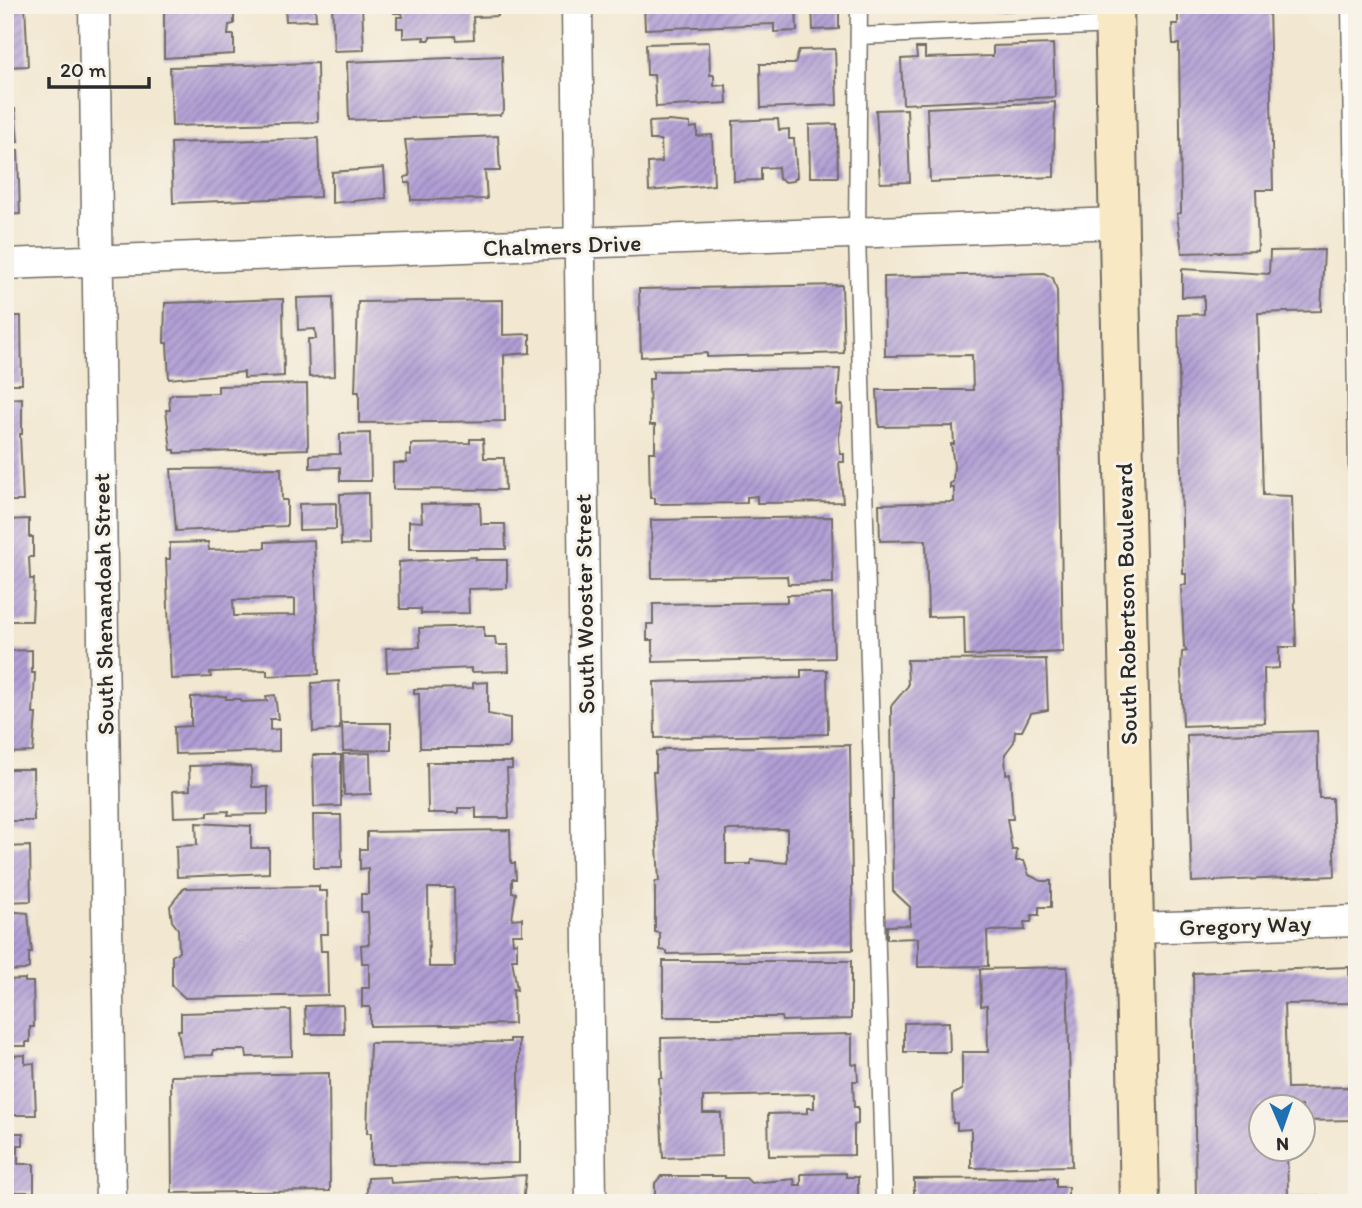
<svg xmlns="http://www.w3.org/2000/svg" width="1362" height="1208" viewBox="0 0 1362 1208" font-family="Itim,sans-serif">
	<style>
		.building { fill: url(#building-hatch); fill-rule: evenodd }
		.lines { fill: none; stroke-linecap: round; stroke-linejoin: round }
		.lane-casing { stroke: #716d65; stroke-width: 19 }
		.street-casing { stroke: #716d65; stroke-width: 33 }
		.secondary-casing { stroke: #716d65; stroke-width: 42 }
		.lane { stroke: #fff; stroke-width: 16 }
		.street { stroke: #fff; stroke-width: 30 }
		.secondary { stroke: #f8e8c3; stroke-width: 38 }
		.labels { text-anchor: middle; dominant-baseline: central; stroke-width: 6; stroke-linejoin: round; paint-order: stroke }
		.street-label { font-size: 24px; fill: #2b2b2b; stroke: #f7f3e8 }
	</style>
	<defs>
		<pattern id="building-hatch" width="6" height="6" patternUnits="userSpaceOnUse" patternTransform="scale(1.75)"><rect width="6" height="6" fill="#b19ed5"/><path d="M-1 1l2-2M0 6l6-6M5 7l2-2" fill="none" stroke="#9081ad"/></pattern>
	</defs>
	<rect width="100%" height="100%" fill="#f7f3e8"/>
	<filter id="ink" filterUnits="userSpaceOnUse"><feTurbulence type="fractalNoise" baseFrequency=".0143" numOctaves="2"/><feDisplacementMap in="SourceGraphic" scale="14" xChannelSelector="R" yChannelSelector="G"/><feConvolveMatrix kernelMatrix="1 2 1 2 8 2 1 2 1" color-interpolation-filters="sRGB"/></filter>
	<filter id="wash" filterUnits="userSpaceOnUse"><feTurbulence type="fractalNoise" baseFrequency=".00686" numOctaves="4" result="noise"/><feDisplacementMap in="SourceGraphic" scale="28" xChannelSelector="R" yChannelSelector="G"/><feGaussianBlur stdDeviation="1.57" result="paint"/><feColorMatrix in="noise" values="0 0 0 0 0 0 0 0 0 0 0 0 0 0 0 0 0 1.4 0 .05"/><feComposite in="paint" operator="in"/></filter>
	<g filter="url(#wash)">
		<rect width="100%" height="100%" fill="#f2e7d0"/>
		<g id="blocks">
			<!-- building -->
			<path class="building" d="M5 5H25L28 66 5 67Z
				M164 5H234V24L229 25 228 35H234V54L164 58Z
				M285 5H315L316 20 286 21Z
				M332 5H362L364 50 334 51Z
				M393 5H497L498 16 473 17 474 39 456 40 455 36 430 37V40H424V37L403 38V28H397V17H403L402 13H394Z
				M644 5H796L797 31 774 32V24L645 29Z
				M812 5H839V29L813 30Z
				M992 5H1053V9L993 11Z
				M1178 5H1269L1273 190H1256L1258 251 1182 253 1177 214 1181 213 1179 44H1173L1172 24H1178Z
				M709 42 710 75H714V86L726 85 727 103 656 107 654 75H647L646 44Z
				M1053 44 1055 97 903 104 901 59 917 58 916 48H925V58L993 56V46Z
				M835 49 837 105 761 108 760 64H795L799 50Z
				M502 56 504 110 500 115 349 120 347 62Z
				M317 63 318 122 172 126 170 67Z
				M1055 102 1054 177 930 182 927 108Z
				M5 109H15L18 142H5Z
				M907 109 910 182 880 183 876 110Z
				M778 119 779 130 789 129V139H794L797 177 793 181 785 182 779 179 778 167 761 168V180L734 181 733 121Z
				M669 121 690 123V128L697 127V136L712 135 714 185 649 191 648 163 662 162 661 140H650L649 122Z
				M837 124 838 177H810L809 125Z
				M498 136 500 171H485L487 199 411 200 410 183H405V177L410 176 405 140Z
				M318 138 320 197 173 203 171 143Z
				M18 150 20 214 5 215V151Z
				M384 168 386 198 332 203V172Z
				M1324 250 1321 311 1258 313 1263 495 1292 496 1296 647H1279V668L1264 669 1265 723 1183 726 1181 670 1182 652 1187 651 1184 647 1181 585H1186V574H1183L1178 315 1204 314V296L1182 297V269L1269 274 1270 251Z
				M1044 273 1053 278 1057 291 1063 652 965 656 964 616 928 617 926 540 880 541 879 504 954 502V488H950V483L953 482 954 466 951 444H954L953 426 879 427 877 390H973L972 355 885 356 884 277Z
				M842 285 844 353 707 357V353L641 357 639 289Z
				M333 297 335 376 309 377 308 339H316L315 329 298 330 297 298Z
				M283 299 284 376 244 378V372L169 379 167 343H164L165 303Z
				M503 300V335L530 334V353L504 355 505 421 359 423V392H355L358 302Z
				M5 316H21L22 384H5Z
				M840 369 837 405H843L839 438 840 454H844V462H839L843 502 757 503V496L747 497V503L655 504V498H650L649 452H655V425H650L649 379H653V371Z
				M307 384 308 449 175 453V450H171L166 410H170L169 397 174 394 218 393V386Z
				M22 398V434H20L23 501H5V399Z
				M370 433 371 481H340V467L310 468V455L340 454V434Z
				M470 439H483L484 458H504L505 490 393 489V463H407L406 455 411 456V444L470 443Z
				M281 468 282 500H287V526L176 531 171 469Z
				M368 493 369 544 341 545 340 494Z
				M336 503V529L299 530V504Z
				M480 503 481 524H505L506 549H409V521L422 522 421 504Z
				M832 517 833 583 788 584 787 576 652 578 651 520Z
				M29 519V537H33V557H29L30 579H34L32 621H5V520Z
				M314 540 319 674 267 676V670L210 672 211 677 171 679 166 559H170V543L208 542 209 550 265 548V542ZM295 599V615L234 616 233 600Z
				M476 557V560H507V588L468 589 469 613 421 614V609H400L399 562Z
				M832 594 834 658 653 662V640H647V624H653V604L787 602V595Z
				M484 626V637H495L496 645H508L509 671 471 672V668L387 672 386 648 420 647 419 628Z
				M32 650V673H35L33 714H36L33 752 5 753V651Z
				M1046 659 1048 710 1031 713 1022 731H1015L1014 742 1005 754 1006 774 1010 773 1013 819H1007L1012 850H1017L1016 861H1024L1029 875 1041 881H1051V907H1039V915H1032L1031 922H1024L1025 930 987 931 988 966 918 967V938L887 939V926L910 925V907L893 891 891 706 908 686 907 660Z
				M801 670H827L828 734 655 738 654 682 801 678Z
				M339 681 340 729 313 732 312 683Z
				M488 682V714L510 718V744L507 748H420L419 694H414V689L473 688V683Z
				M275 695 278 719H270V730L279 729V751L175 754 174 727 191 726V697L226 696V699H241V702L267 701 266 696Z
				M342 723H391V750L343 751Z
				M1317 731 1319 798H1332L1335 876 1192 882 1187 735Z
				M850 745 853 950 667 954V951L660 950V933L655 932V882L659 881 653 772H656V752L663 751V749ZM787 829V863L751 860V864H726V830Z
				M370 753 371 794 344 795 343 754Z
				M313 755H341V806L314 807Z
				M427 762H512V769H507L509 818H476V808H458V813H428Z
				M223 765 251 767 252 787H268V814L228 815 229 811 208 812V816L174 817 173 791 190 790 189 766Z
				M5 769H33L34 821H5Z
				M313 815H341L342 868H314Z
				M196 823 251 826V848H269V873L177 877 176 846 197 845Z
				M510 830 511 863H515L516 879H512V892L516 893 512 919 522 918V934H512L513 943 517 942V959H512L517 990 513 989 514 1024 370 1026V1007H362V988H369V963H362L361 945 369 944 368 912H361V894H368V868L360 869V849H367V832ZM428 888H454L455 967H429Z
				M30 846 31 901 5 902V847Z
				M319 886V891H327L328 934H320L321 951H327L328 995 185 998 172 986V956L179 952 178 929 172 921 170 906 184 888Z
				M5 911 28 913 32 953H29V968L24 970 5 971Z
				M663 961H851V1019L782 1021 781 1017H663Z
				M1067 967 1072 1166 971 1168V1129L957 1130V1123H953L952 1095 962 1090V1052H988L987 1005 981 1006 980 969Z
				M1349 967 1350 1003 1284 1004 1287 1088 1351 1087 1352 1120 1302 1121V1106H1260V1148H1287L1288 1197 1333 1196V1203H1196L1193 973Z
				M25 979V982H33L34 1027H30V1042H26V1046H5V980Z
				M343 1005 344 1034H306L305 1006Z
				M291 1010 292 1056 247 1057 246 1050H213V1055L182 1056 178 1030H181V1013Z
				M949 1022 950 1052H904V1023Z
				M852 1034V1065L857 1064 858 1081H853L854 1107H858V1124L854 1125V1155L769 1156 768 1114 807 1113V1108H814V1094L703 1097V1113H721L722 1156 663 1158 659 1078H662L661 1038Z
				M510 1039H519V1163L371 1164V1133H367L370 1043 510 1042Z
				M25 1055V1064L34 1063 36 1115H5L6 1056Z
				M329 1073 330 1191 172 1193 171 1076Z
				M5 1133H23V1145H18V1164H34V1192H5Z
				M846 1173V1177H858V1203H655V1183L661 1176H725V1178H746L751 1183 794 1179 795 1185H801V1174Z
				M526 1175 523 1203H366L368 1178 390 1177 391 1183Z
				M1056 1178V1187H1068V1203H914V1179Z"/>
		</g>
	</g>
	<g filter="url(#ink)">
		<use href="#blocks" fill-opacity="0" stroke="#716d65" stroke-width="2"/>
		<g class="lines">
			<!-- lane casing -->
			<g class="lane-casing">
				<path id="lane" d="M859 5 857 234 884 1203
					M1350 5 1357 466
					M859 36 1115 25"/>
			</g>
			<!-- street casing -->
			<g class="street-casing">
				<path id="street" d="M94 5 111 1203
					M577 5 591 1203
					M5 264 1118 223
					M1134 928 1357 921"/>
			</g>
			<!-- secondary casing -->
			<g class="secondary-casing">
				<path id="secondary" d="M1114 5 1140 1203"/>
			</g>
			<!-- lane -->
			<use href="#lane" class="lane"/>
			<!-- street -->
			<use href="#street" class="street"/>
			<!-- secondary -->
			<use href="#secondary" class="secondary"/>
		</g>
	</g>
	<g class="labels">
		<!-- street labels -->
		<g class="street-label">
			<text transform="translate(562 245) rotate(-2)">Chalmers Drive</text>
			<text transform="translate(103 604) rotate(-91)">South Shenandoah Street</text>
			<text transform="translate(584 604) rotate(-91)">South Wooster Street</text>
			<text transform="translate(1126 604) rotate(-91)">South Robertson Boulevard</text>
			<text transform="translate(1245 925) rotate(-2)">Gregory Way</text>
		</g>
	</g>
	<!-- margin -->
	<rect width="1362" height="1208" fill="none" stroke="#f7f3e8" stroke-width="28"/>
	<!-- north arrow -->
	<g transform="translate(1282 1128) rotate(178)"><circle r="33" fill="#f7f3e8" stroke="#a5a39c" stroke-width="2"/>
	<path d="M0-5L12 26L0 18L-12 26Z" fill="#1f6fb2"/>
	<text y="-10" font-size="19" font-weight="bold" text-anchor="middle" fill="#2b2b2b">N</text>
	</g>
	<!-- scale -->
	<path d="M49 77v10h100v-10" fill="none" stroke="#2b2b2b" stroke-width="3.5"/>
	<text x="60" y="77" font-size="21" fill="#2b2b2b" stroke="#f7f3e8" stroke-width="5" paint-order="stroke">20 m</text>
</svg>
